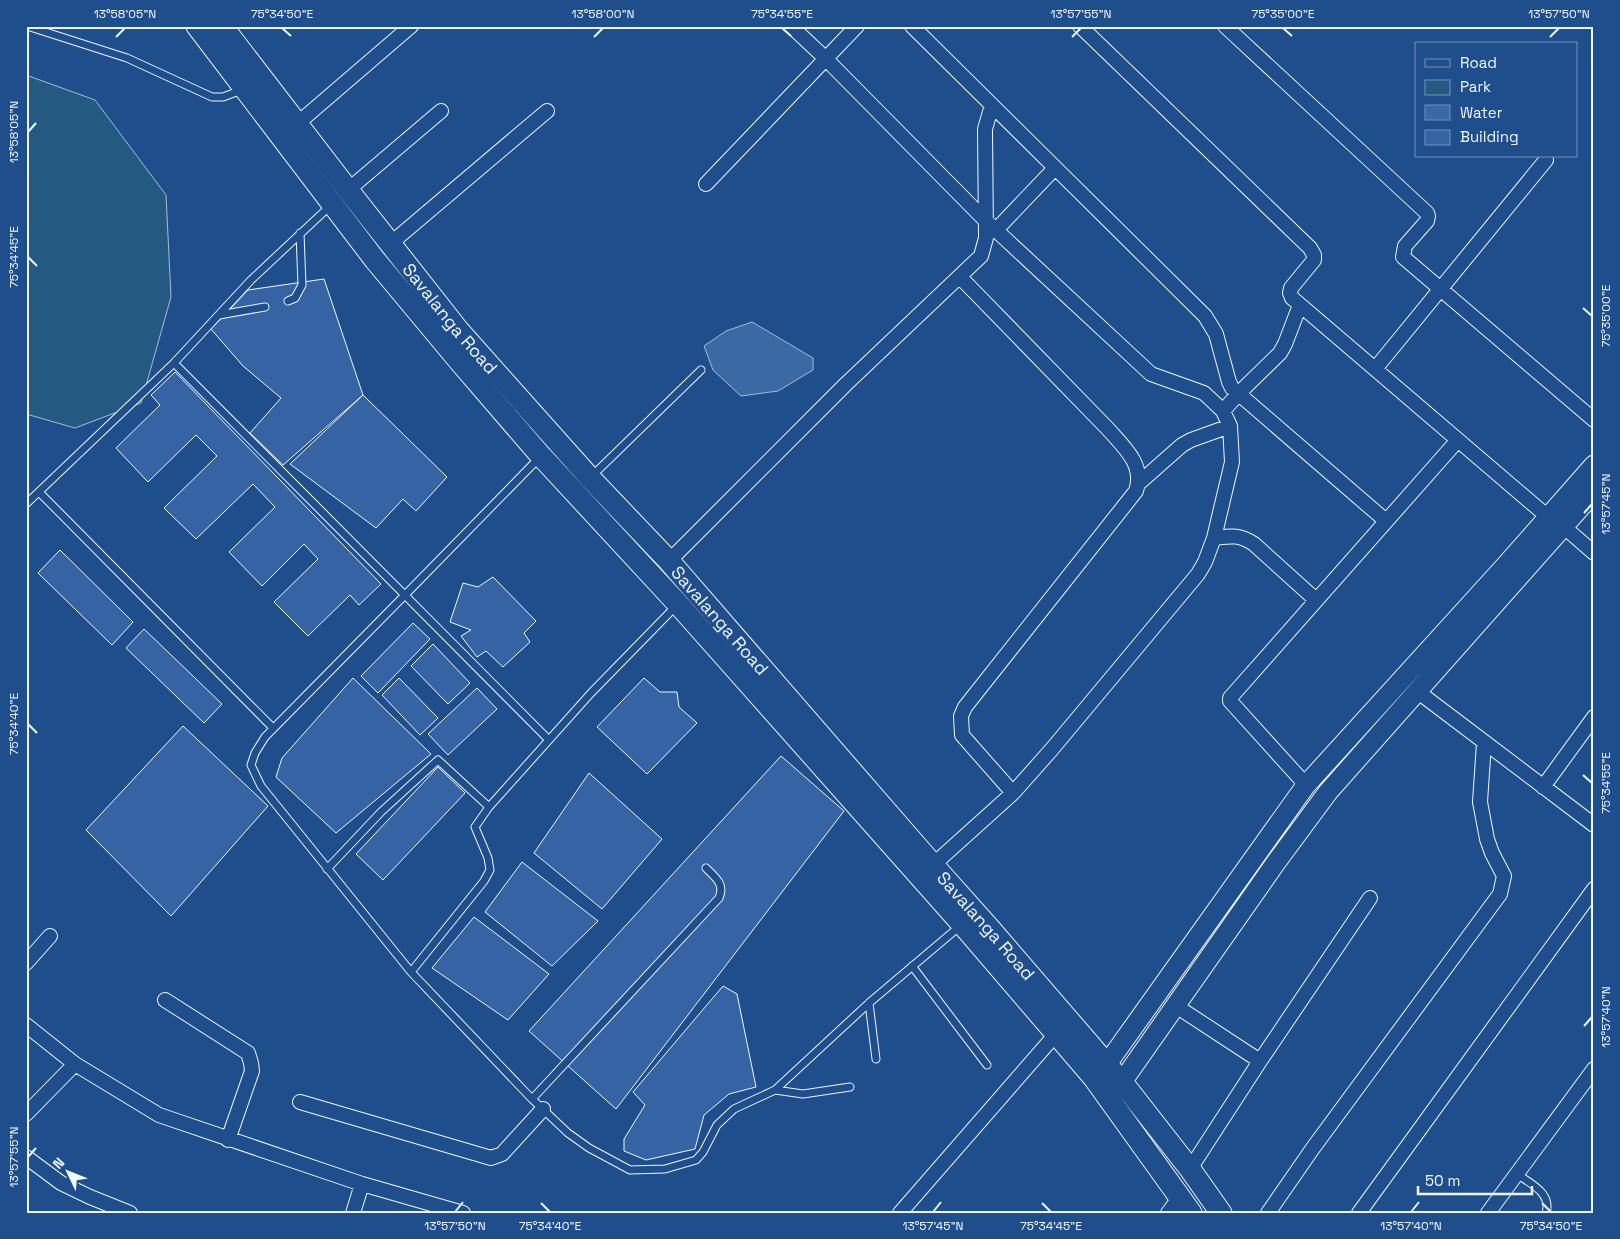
<svg xmlns="http://www.w3.org/2000/svg" width="1620" height="1239" viewBox="0 0 1620 1239" font-family="'Space Grotesk',sans-serif">
	<style>
		.green { fill: #245a82; stroke: #a8bbd7 }
		.water { fill: #3b69a3; stroke: #a8bbd7 }
		.building { fill: #3563a3; stroke: #f2f6ff }
		.lines { fill: none; stroke-linecap: round; stroke-linejoin: round }
		.lane-casing { stroke: #f2f6ff; stroke-width: 9 }
		.street-casing { stroke: #f2f6ff; stroke-width: 16 }
		.secondary-casing { stroke: #f2f6ff; stroke-width: 21 }
		.primary-casing { stroke: #f2f6ff; stroke-width: 23 }
		.lane { stroke: #1f4e8c; stroke-width: 7 }
		.street { stroke: #1f4e8c; stroke-width: 14 }
		.secondary { stroke: #1f4e8c; stroke-width: 19 }
		.primary { stroke: #1f4e8c; stroke-width: 21 }
		.ticks { fill: none; stroke: #f2f6ff; stroke-width: 2 }
		.labels { text-anchor: middle; dominant-baseline: central; stroke-width: 4; stroke-linejoin: round; paint-order: stroke }
		.street-label { font-size: 18px; fill: #f2f6ff; stroke: #1f4e8c }
		.neatline { fill: none; stroke: #f2f6ff; stroke-width: 2 }
		.ticks-label { font-size: 12px; text-anchor: middle; fill: #f2f6ff }
	</style>
	<rect width="100%" height="100%" fill="#1f4e8c"/>
	<!-- green -->
	<path class="green" d="M26 75 95 100 166 195 171 297 141 403 75 428 26 414Z"/>
	<!-- water -->
	<path class="water" d="M752 322 813 358V370L778 391 741 396 713 370 704 346 726 331Z"/>
	<!-- building -->
	<path class="building" d="M324 279 363 395 283 465 250 433 281 398 243 366 211 329 248 290Z
		M175 372 381 584 359 605 350 595 308 636 274 602 318 559 304 544 262 586 229 552 275 507 253 484 196 539 164 508 217 456 196 435 148 482 116 448 160 405 151 395Z
		M363 395 447 477 416 511 403 499 376 528 290 464Z
		M60 550 133 622 112 645 38 573Z
		M493 577 536 621 524 633 530 642 503 667 486 651 477 657 461 636 471 630 450 622 463 583 478 587Z
		M413 623 430 639 378 693 361 676Z
		M144 629 222 704 204 723 126 648Z
		M433 644 470 683 448 704 411 666Z
		M353 678 431 754 336 833 276 777 282 758Z
		M399 678 438 718 420 735 382 695Z
		M644 678 660 692H677L679 707 697 723 647 774 597 727Z
		M477 688 497 709 448 755 428 734Z
		M183 726 268 806 171 916 86 830Z
		M781 756 844 811 616 1109 529 1031Z
		M438 767 465 793 383 880 356 854Z
		M589 773 662 839 602 909 534 853Z
		M522 862 598 921 552 966 485 912Z
		M474 917 549 974 508 1020 432 968Z
		M723 986 737 994 756 1087 729 1094 704 1115 695 1149 646 1160 624 1151V1139L645 1105 633 1092Z"/>
	<g class="lines">
		<!-- lane casing -->
		<g class="lane-casing">
			<path id="lane" d="M27 26 127 58 212 97H223L242 90
				M330 206 251 280 174 363 549 740
				M288 301 295 298 302 285 300 233
				M219 315 265 307
				M540 457 405 595 265 737 255 753 251 765 261 786 411 972 484 881 490 870 488 858 475 827 489 807 591 693 676 606
				M592 476 701 370
				M39 492 273 728
				M26 504 174 363
				M327 869 381 812 438 760 489 807
				M912 966 987 1065
				M411 972 532 1099 568 1133 589 1148 630 1170 665 1169 696 1160 703 1152 717 1125 734 1109 775 1090 869 1003 960 926
				M869 1003 876 1059
				M775 1090 803 1094 850 1087
				M532 1099 719 898C725 884 716 878 706 868
				M1517 1174C1531 1184 1552 1193 1546 1213"/>
		</g>
		<!-- street casing -->
		<g class="street-casing">
			<path id="street" d="M791 26 825 58 985 220 1151 374 1204 393 1223 411 1230 426 1232 462 1214 538 1205 562 1198 574 1052 749 1013 793 933 865
				M912 26 1205 316 1216 334 1229 382 1232 388 1386 521
				M1080 26 1310 248 1314 255V260L1291 288 1290 293 1292 298 1548 517
				M1225 26 1427 213 1428 216 1427 221 1405 246 1403 257 1594 420
				M297 124 411 26
				M706 184 857 26
				M348 190 441 111
				M996 230 1055 168
				M390 244 547 111
				M960 277 1108 429C1124 447 1145 465 1136 491L965 707 961 716 962 735 1013 793
				M1375 369 1546 160
				M1223 411 1238 394 1280 353 1285 344 1300 305
				M1139 483 1182 445 1191 440 1230 426
				M1563 526 1594 553
				M1214 538C1231 536 1239 534 1254 544L1316 600
				M669 561 846 384 981 256 986 238 985 129 992 105
				M1417 691 1594 825
				M1306 785 1230 701V698L1458 440
				M1543 787 1594 717
				M26 963 50 936
				M165 1000 248 1053 251 1063 252 1071 228 1140
				M1176 1006 1260 1061
				M26 1025 75 1064 159 1115 362 1184 463 1213
				M300 1102 491 1158 502 1154 543 1109
				M26 1114 75 1064
				M26 1157 61 1183 90 1197 130 1213
				M1190 1169 1260 1061 1370 898
				M353 1213 362 1184
				M900 1213 1056 1034
				M1168 1213 1180 1197
				M1268 1213 1313 1148 1500 894 1504 876 1492 853 1487 839 1480 802 1484 743
				M1359 1213 1594 889
				M1488 1213 1594 1069"/>
		</g>
		<!-- secondary casing -->
		<g class="secondary-casing">
			<path id="secondary" d="M1096 1075 1107 1064 1306 785 1506 565 1594 465
				M1112 1093 1122 1082 1277 861 1328 792 1594 492"/>
		</g>
		<!-- primary casing -->
		<g class="primary-casing">
			<g id="primary">
				<path d="M197 26 375 260 460 362 541 456 678 604 962 924 1094 1078 1191 1213"/>
				<path id="s1" d="M222 26 348 190 459 331 590 478 669 561 933 865 991 930 1122 1082 1190 1169 1221 1213"/>
			</g>
		</g>
		<!-- lane -->
		<use href="#lane" class="lane"/>
		<!-- street -->
		<use href="#street" class="street"/>
		<!-- secondary -->
		<use href="#secondary" class="secondary"/>
		<!-- primary -->
		<use href="#primary" class="primary"/>
	</g>
	<!-- ticks -->
	<path class="ticks" d="M282 28 291 36M782 28 791 36M1283 28 1292 36M116 37 125 28M594 37 603 28M1072 37 1081 28M1550 37 1559 28M28 132 36 123M28 257 37 266M1583 308 1592 316M1584 513 1592 504M28 724 37 733M1583 775 1592 783M1584 1026 1592 1017M28 1157 36 1148M541 1203 550 1212M1042 1203 1051 1212M1542 1203 1551 1212M455 1212 463 1202M933 1212 941 1202M1411 1212 1419 1202"/>
	<g class="labels">
		<!-- street labels -->
		<g class="street-label">
			<text stroke="none"><textPath href="#s1" startOffset="371">Savalanga Road</textPath></text>
			<text stroke="none"><textPath href="#s1" startOffset="776">Savalanga Road</textPath></text>
			<text stroke="none"><textPath href="#s1" startOffset="1181">Savalanga Road</textPath></text>
		</g>
	</g>
	<!-- border -->
	<rect width="1620" height="1239" fill="none" stroke="#1f4e8c" stroke-width="55"/>
	<!-- legend -->
	<rect x="1415" y="42" width="162" height="115" fill="#1f4e8c" stroke="#7391ba"/>
	<rect x="1425" y="59" width="25" height="8" fill="#1f4e8c" stroke="#7391ba"/>
	<text x="1460" y="68" font-size="15" fill="#f2f6ff">Road</text>
	<rect x="1425" y="80" width="25" height="15" fill="#245a82" stroke="#7391ba"/>
	<text x="1460" y="92" font-size="15" fill="#f2f6ff">Park</text>
	<rect x="1425" y="105" width="25" height="15" fill="#3b69a3" stroke="#7391ba"/>
	<text x="1460" y="118" font-size="15" fill="#f2f6ff">Water</text>
	<rect x="1425" y="130" width="25" height="15" fill="#3563a3" stroke="#7391ba"/>
	<text x="1460" y="142" font-size="15" fill="#f2f6ff">Building</text>
	<!-- north arrow -->
	<g transform="translate(68 1172) rotate(313)" stroke="#1f4e8c" stroke-width="4" paint-order="stroke">
	<path d="M0-4L9 19L0 12L-9 19Z" fill="#f2f6ff"/>
	<text y="-8" font-size="14" font-weight="bold" text-anchor="middle" fill="#f2f6ff">N</text>
	</g>
	<!-- scale -->
	<path d="M1418 1186v8h114v-8" fill="none" stroke="#f2f6ff" stroke-width="2.5"/>
	<text x="1425" y="1186" font-size="15" fill="#f2f6ff" stroke="#1f4e8c" stroke-width="4" paint-order="stroke">50 m</text>
	<rect x="28" y="28" width="1564" height="1184" class="neatline"/>
	<g class="ticks-label">
		<text x="125" y="18">13°58'05"N</text>
		<text x="282" y="18">75°34'50"E</text>
		<text x="603" y="18">13°58'00"N</text>
		<text x="782" y="18">75°34'55"E</text>
		<text x="1081" y="18">13°57'55"N</text>
		<text x="1283" y="18">75°35'00"E</text>
		<text x="1559" y="18">13°57'50"N</text>
		<text transform="translate(14 132) rotate(-90)" y="4">13°58'05"N</text>
		<text transform="translate(14 257) rotate(-90)" y="4">75°34'45"E</text>
		<text transform="translate(1606 316) rotate(-90)" y="4">75°35'00"E</text>
		<text transform="translate(1606 504) rotate(-90)" y="4">13°57'45"N</text>
		<text transform="translate(14 724) rotate(-90)" y="4">75°34'40"E</text>
		<text transform="translate(1606 783) rotate(-90)" y="4">75°34'55"E</text>
		<text transform="translate(1606 1017) rotate(-90)" y="4">13°57'40"N</text>
		<text transform="translate(14 1157) rotate(-90)" y="4">13°57'55"N</text>
		<text x="455" y="1230">13°57'50"N</text>
		<text x="550" y="1230">75°34'40"E</text>
		<text x="933" y="1230">13°57'45"N</text>
		<text x="1051" y="1230">75°34'45"E</text>
		<text x="1411" y="1230">13°57'40"N</text>
		<text x="1551" y="1230">75°34'50"E</text>
	</g>
</svg>
